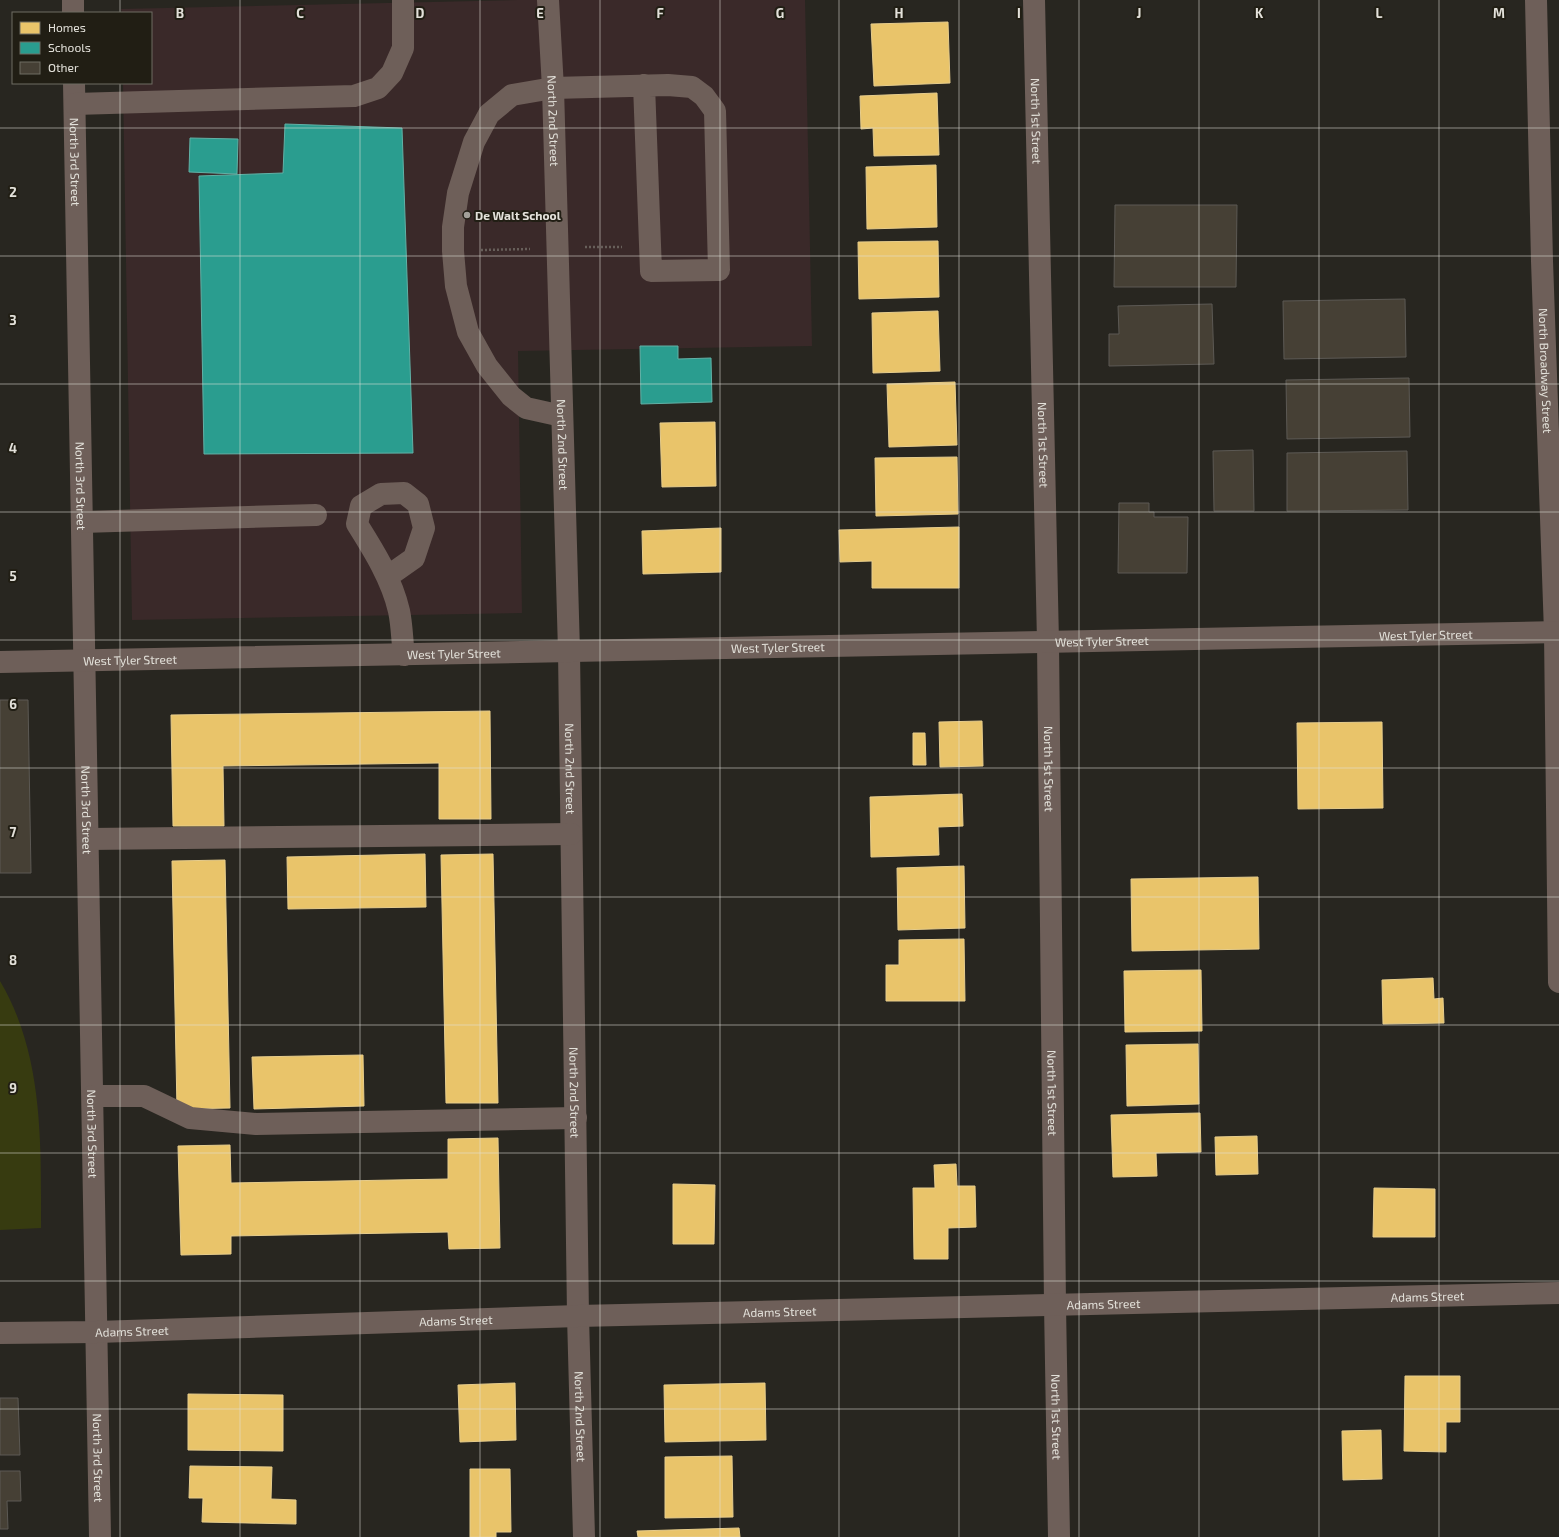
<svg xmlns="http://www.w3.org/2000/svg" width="1559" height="1537" viewBox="0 0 1559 1537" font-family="'Exo 2',sans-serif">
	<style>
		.education { fill: #3a2929 }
		.green { fill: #373b10 }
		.homes { fill: #e9c46a; stroke: #e7cd8c }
		.schools { fill: #2a9d8f; stroke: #62b1a6 }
		.building { fill: #464035; stroke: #5c5954 }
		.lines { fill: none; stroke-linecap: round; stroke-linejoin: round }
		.path { stroke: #675f5a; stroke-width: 2.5; stroke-dasharray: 2 2; stroke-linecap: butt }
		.minor { stroke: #6e5f59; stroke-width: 22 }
		.grid { fill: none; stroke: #e3e1da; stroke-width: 1; stroke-opacity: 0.55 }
		.poi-dot { fill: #a2a099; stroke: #211e14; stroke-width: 1.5 }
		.labels { text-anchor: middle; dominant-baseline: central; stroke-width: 4; stroke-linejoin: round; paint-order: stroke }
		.street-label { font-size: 12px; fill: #e3e1da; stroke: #211e14 }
		.poi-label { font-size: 12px; font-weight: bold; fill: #e3e1da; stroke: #211e14; text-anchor: start }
		.grid-label { font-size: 13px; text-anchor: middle; font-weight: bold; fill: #e3e1da; stroke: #211e14; stroke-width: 4; stroke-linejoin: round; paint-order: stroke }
	</style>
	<rect width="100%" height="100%" fill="#282620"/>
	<!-- education -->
	<path class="education" d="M518 0H805L812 346 518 351 522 613 132 620 123 83H151V13H122L121 9Z"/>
	<!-- green -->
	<path class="green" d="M0 981C44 1055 41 1145 41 1228L0 1230Z"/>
	<!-- homes -->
	<path class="homes" d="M948 22 950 83 874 86 871 24Z
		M937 93 939 155 874 156 873 128 861 129 860 96Z
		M936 165 937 227 867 229 866 167Z
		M938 241 939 297 859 299 858 242Z
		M938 311 940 371 873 373 872 313Z
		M955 382 957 445 889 447 887 384Z
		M715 422 716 486 662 487 660 423Z
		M957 457 958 514 876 516 875 458Z
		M959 527V588H872V561L840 562 839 530Z
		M721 528V572L643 574 642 531Z
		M490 711 491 819H439V763L223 766 224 826H173L171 715Z
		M982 721 983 766 940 767 939 722Z
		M1382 722 1383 808 1298 809 1297 723Z
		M913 733H925L926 765H913Z
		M962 794 963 826 938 827 939 855 871 857 870 797Z
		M425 854 426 907 288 909 287 857Z
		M493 854 498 1103H446L441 855Z
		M225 860 230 1108 177 1109 172 861Z
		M964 866 965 928 898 930 897 868Z
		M1258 877 1259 949 1132 951 1131 879Z
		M964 939 965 1001H886V965H899V940Z
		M1201 970 1202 1031 1125 1032 1124 971Z
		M1433 978 1434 999 1443 998 1444 1023 1383 1024 1382 980Z
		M1198 1044 1199 1104 1127 1106 1126 1045Z
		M363 1055 364 1106 254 1109 252 1057Z
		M1200 1113 1201 1152 1156 1153 1157 1176 1113 1177 1111 1115Z
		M1257 1136 1258 1174 1216 1175 1215 1137Z
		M498 1138 500 1248 449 1249 448 1232 231 1236V1254L181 1255 178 1146 230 1145 231 1183 448 1179V1139Z
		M956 1164 957 1186H975L976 1227 948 1228V1259H914L913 1188H935L934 1165Z
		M673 1184 715 1185 714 1244H673Z
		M1374 1188 1435 1189V1237H1373Z
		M1405 1376H1460V1422H1446V1452L1404 1451Z
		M515 1383 516 1440 460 1442 458 1385Z
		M765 1383 766 1440 665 1442 664 1385Z
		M188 1394 283 1395V1451L188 1450Z
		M1381 1430 1382 1479 1343 1480 1342 1431Z
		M732 1456 733 1517 665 1518V1457Z
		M190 1466 272 1467 271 1499 296 1500V1524L202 1522 203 1498H189Z
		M470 1469H510L511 1532H496V1537H470Z
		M739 1528 740 1537H638L637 1531Z"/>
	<!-- schools -->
	<path class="schools" d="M285 124 402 128 413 453 204 454 199 176 283 173Z
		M190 138 238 139 237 174 189 172Z
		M640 346H678V359L711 358 712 402 641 404Z"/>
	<!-- building -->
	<path class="building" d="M1115 205H1237L1236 287H1114Z
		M1405 299 1406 357 1284 359 1283 301Z
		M1212 304 1214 364 1109 366V334H1119L1118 306Z
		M1409 378 1410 437 1287 439 1286 380Z
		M1253 450 1254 511H1214L1213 451Z
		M1407 451 1408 510 1287 511V453Z
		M1119 503H1149V512H1154V517H1188L1187 573H1118Z
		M0 700H28L31 873H0Z
		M0 1398H18L20 1455H0Z
		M0 1471H20L21 1501H7L8 1529H0Z"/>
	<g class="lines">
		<!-- path -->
		<path class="path" d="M585 247H622
			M481 250 530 249"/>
		<!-- minor -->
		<g class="minor">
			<path d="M73 0V13"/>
			<path id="s1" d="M548 0 553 88 569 651 578 1316 584 1537"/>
			<path id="s2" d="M1034 0 1048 642 1055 1305 1059 1537"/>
			<path id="s3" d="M1536 0 1542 261 1555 632 1559 982"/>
			<path id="s4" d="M74 83 100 1537"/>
			<path d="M75 104 354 96 378 88 392 73 403 48V0"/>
			<path d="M562 416 526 408 511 396 487 366 468 332 456 286 453 251V227L458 193 474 142 489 114 512 95 553 88 668 85 692 87 704 96 715 111 719 270 651 271 644 85"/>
			<path d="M82 522 316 515"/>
			<path d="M387 577 414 558 424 528 418 504 404 493 381 494 361 506 357 524C374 551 392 580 399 611 402 625 402 640 404 655"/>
			<path id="s5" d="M0 662 1559 632"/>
			<path d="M88 839 571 834"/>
			<path d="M93 1096H144L190 1118 256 1124 576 1118"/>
			<path id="s6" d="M0 1333 97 1332 578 1316 1559 1293"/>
		</g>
	</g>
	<!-- grid -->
	<path class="grid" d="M120 0V13M240 0V1537M360 0V1537M480 0V1537M600 0V1537M720 0V1537M839 0V1537M959 0V1537M1079 0V1537M1199 0V1537M1319 0V1537M1439 0V1537M120 83V1537M0 128H1559M0 256H1559M0 384H1559M0 512H1559M0 640H1559M0 768H1559M0 897H1559M0 1025H1559M0 1153H1559M0 1281H1559M0 1409H1559"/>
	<!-- markers -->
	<circle class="poi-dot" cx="467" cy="215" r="4"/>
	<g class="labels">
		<!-- street labels -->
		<g class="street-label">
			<text stroke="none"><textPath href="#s1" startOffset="121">North 2nd Street</textPath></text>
			<text stroke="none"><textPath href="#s2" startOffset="121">North 1st Street</textPath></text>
			<text stroke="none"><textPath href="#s4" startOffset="79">North 3rd Street</textPath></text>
			<text stroke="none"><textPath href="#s3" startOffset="371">North Broadway Street</textPath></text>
			<text stroke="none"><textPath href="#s1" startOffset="445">North 2nd Street</textPath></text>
			<text stroke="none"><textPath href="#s2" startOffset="445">North 1st Street</textPath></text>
			<text stroke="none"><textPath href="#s4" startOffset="403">North 3rd Street</textPath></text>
			<text stroke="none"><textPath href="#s5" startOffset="1426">West Tyler Street</textPath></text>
			<text stroke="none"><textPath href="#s5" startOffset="1102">West Tyler Street</textPath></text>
			<text stroke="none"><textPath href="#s5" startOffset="778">West Tyler Street</textPath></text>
			<text stroke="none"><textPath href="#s5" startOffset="454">West Tyler Street</textPath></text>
			<text stroke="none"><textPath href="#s5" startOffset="130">West Tyler Street</textPath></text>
			<text stroke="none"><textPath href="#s1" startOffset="769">North 2nd Street</textPath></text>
			<text stroke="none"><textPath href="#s2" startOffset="769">North 1st Street</textPath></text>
			<text stroke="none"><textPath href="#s4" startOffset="727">North 3rd Street</textPath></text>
			<text stroke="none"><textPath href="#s1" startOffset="1093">North 2nd Street</textPath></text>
			<text stroke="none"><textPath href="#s2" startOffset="1093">North 1st Street</textPath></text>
			<text stroke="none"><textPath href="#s4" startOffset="1051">North 3rd Street</textPath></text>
			<text stroke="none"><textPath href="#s6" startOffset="1428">Adams Street</textPath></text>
			<text stroke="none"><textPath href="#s6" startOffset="1104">Adams Street</textPath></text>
			<text stroke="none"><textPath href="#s6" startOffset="780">Adams Street</textPath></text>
			<text stroke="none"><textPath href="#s6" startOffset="456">Adams Street</textPath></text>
			<text stroke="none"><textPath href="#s6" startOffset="132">Adams Street</textPath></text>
			<text stroke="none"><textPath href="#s1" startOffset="1417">North 2nd Street</textPath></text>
			<text stroke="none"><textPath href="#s2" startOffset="1417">North 1st Street</textPath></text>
			<text stroke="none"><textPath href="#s4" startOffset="1375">North 3rd Street</textPath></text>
		</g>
		<!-- poi labels -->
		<g class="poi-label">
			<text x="475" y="215">De Walt School</text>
		</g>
	</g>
	<g class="grid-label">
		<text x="180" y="18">B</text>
		<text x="300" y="18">C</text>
		<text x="420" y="18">D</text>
		<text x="540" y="18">E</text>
		<text x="660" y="18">F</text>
		<text x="780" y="18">G</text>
		<text x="899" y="18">H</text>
		<text x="1019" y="18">I</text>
		<text x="1139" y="18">J</text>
		<text x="1259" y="18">K</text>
		<text x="1379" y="18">L</text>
		<text x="1499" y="18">M</text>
		<text x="13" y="197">2</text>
		<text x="13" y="325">3</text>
		<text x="13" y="453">4</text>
		<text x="13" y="581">5</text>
		<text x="13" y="709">6</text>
		<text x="13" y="837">7</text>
		<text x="13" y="965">8</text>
		<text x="13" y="1093">9</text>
	</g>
	<!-- legend -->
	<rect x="12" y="12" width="140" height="72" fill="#211e14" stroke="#6f6c63"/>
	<rect x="20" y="22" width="20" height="12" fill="#e9c46a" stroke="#6f6c63"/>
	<text x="48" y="32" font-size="12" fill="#e3e1da">Homes</text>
	<rect x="20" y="42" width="20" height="12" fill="#2a9d8f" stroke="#6f6c63"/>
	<text x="48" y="52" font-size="12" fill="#e3e1da">Schools</text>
	<rect x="20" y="62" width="20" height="12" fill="#464035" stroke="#6f6c63"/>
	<text x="48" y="72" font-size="12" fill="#e3e1da">Other</text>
</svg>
